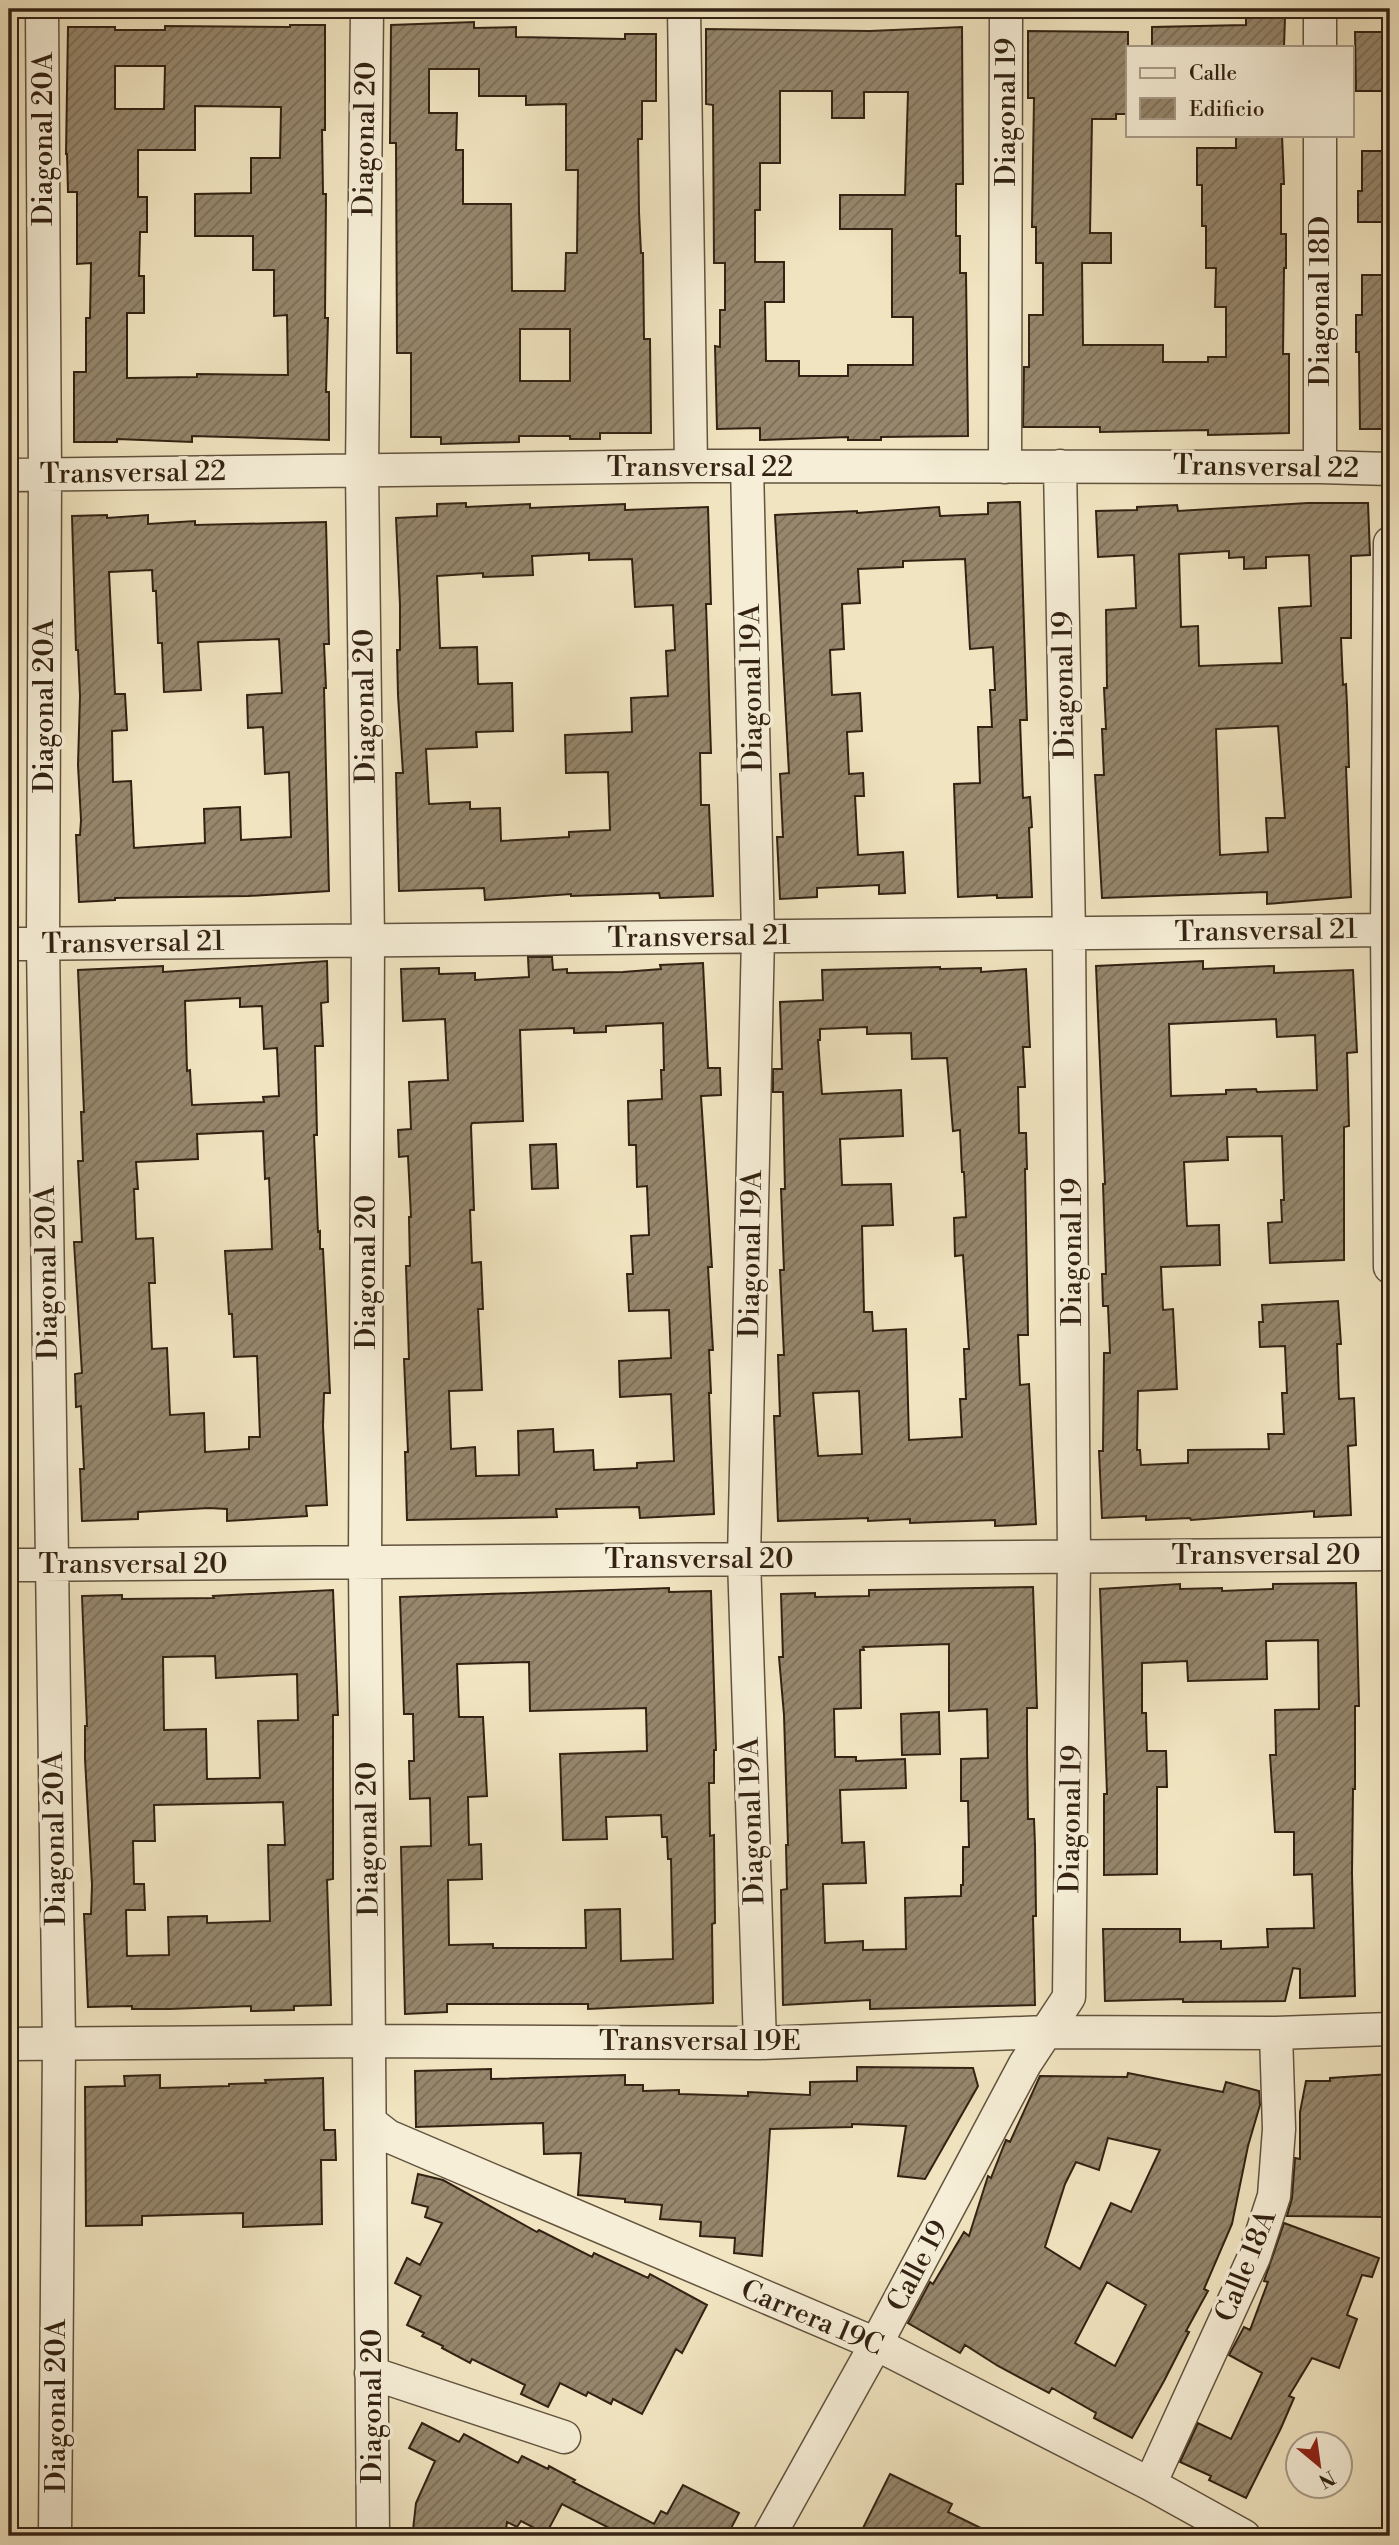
<svg xmlns="http://www.w3.org/2000/svg" width="1399" height="2545" viewBox="0 0 1399 2545" font-family="'Libre Bodoni',serif">
	<style>
		.building { fill: url(#building-hatch); stroke: #332213; stroke-width: 2; fill-rule: evenodd }
		.lines { fill: none; stroke-linecap: round; stroke-linejoin: round }
		.minor-casing { stroke: #62533e; stroke-width: 35 }
		.minor { stroke: #f6eed7; stroke-width: 32 }
		.labels { text-anchor: middle; dominant-baseline: central; stroke-width: 7; stroke-linejoin: round; paint-order: stroke }
		.street-label { font-size: 28px; fill: #332213; stroke: #f6eed7 }
	</style>
	<defs>
		<pattern id="building-hatch" width="6" height="6" patternUnits="userSpaceOnUse" patternTransform="scale(1.75)"><rect width="6" height="6" fill="#96876d"/><path d="M-1 1l2-2M0 6l6-6M5 7l2-2" fill="none" stroke="#7b6e58"/></pattern>
	</defs>
	<rect width="100%" height="100%" fill="#f1e5c1"/>
	<filter id="stains"><feTurbulence type="fractalNoise" baseFrequency=".00286" numOctaves="4"/><feColorMatrix values="0 0 0 0 .2 0 0 0 0 .09 0 0 0 0 .02 0 0 0 .5 -.17"/></filter>
	<radialGradient id="worn" r=".72"><stop offset=".6" stop-color="#630" stop-opacity="0"/><stop offset="1" stop-color="#630" stop-opacity=".3"/></radialGradient>
	<!-- building -->
	<path class="building" d="M1246 17H1285L1284 47H1152V27L1246 25Z
		M474 22V28L516 27V37L625 39V34H656V101H642V139H638L639 212 641 253H643L644 339H650L651 433H600V439H570V436H519V442L475 443 441 444V437H411V353H397L396 143H390L391 25ZM429 69H479V96H526V105L566 104V170H578L577 253H566L565 291H512L511 204H463V150H456L457 113H429ZM520 329H570V381H520Z
		M290 25H325V130H322L323 194H326L325 318H328L326 392H329V440L192 436V442L117 439V442H74V372H86V318H90L91 263 77 264V192H68L67 154H66L68 27H115V30H165V26L290 27ZM115 66H165L164 109H115ZM195 106 281 107 280 158H251V193L195 194V236H253V270H274V316L287 315 288 375 197 374V377L127 378V313H144V276H139L140 232H147V197H138V150H195Z
		M962 27 963 184H956V236H960V273H966L968 436 881 437V440H848V437L760 440V428L717 429 715 346 720 347V310H725V263H714L713 105 706 104V29L870 31ZM780 91H832V118H864V92H908L905 195H840V229H892V317H913V365H848V376H799V361H766L765 302H784V262H755V210H760V163H780Z
		M1028 31 1128 32V114H1116V119H1092L1090 233H1111V263H1082L1083 345H1163V362H1208V357H1226V307H1215L1216 268H1206V226H1202V185H1197V148H1236V135H1282L1284 184H1281V234H1286V268H1284L1283 354H1289V433L1208 435V430L1100 432V427H1023L1024 367H1029V315H1043V263H1036V227H1032L1034 98H1028Z
		M1355 32H1390V91H1356Z
		M1362 151H1390V222H1358V191H1362Z
		M1362 275H1390V429H1360L1359 352H1356V315H1362Z
		M1020 502 1027 720H1020L1023 798 1030 797 1032 827 1029 828 1032 897 997 898V895L958 897 954 784 980 783 978 727H992L990 690H995L993 647 970 649 965 559 903 561V567L858 569 860 603 842 604 844 649 830 650 832 695 860 693 862 731 847 732 849 774 863 773 864 796H855L858 855 903 852 905 893 879 894V885L817 888V897L780 899 777 837H783L780 774 789 773 775 515 857 511V513L939 507 940 516 988 514V503Z
		M466 503V507L530 504V508L625 504V510L708 507 711 604H706L711 753H700L701 805H709L713 896 660 898 659 893 571 896V894L485 900 484 888 399 891 396 773H403L398 695 397 650H400V605L396 518 437 516V504ZM589 553V560L632 559 635 607 673 605 675 650 666 651 668 696 631 698 632 732 565 735 566 773 608 772 610 830 569 832V837L501 841 500 808 470 809V802L429 804 426 749 477 747 476 732 513 731 512 683 478 684 477 647 440 648 437 576 483 573V577L533 575 532 556Z
		M1308 503H1368L1370 555 1351 556V638H1341L1343 685 1346 684 1347 705 1349 767H1346L1351 897 1267 904V892L1102 898 1095 775H1104L1102 729H1106L1104 688H1107L1106 610 1136 608 1134 555 1098 557 1096 511 1137 510V507L1177 505 1178 511ZM1229 551V558L1244 557V569L1266 568V557L1309 555 1311 606 1279 608 1282 663 1199 666 1198 626 1181 627 1179 554ZM1278 726 1285 818H1266L1268 852 1220 855 1216 729Z
		M107 515V518L148 515V524L195 521V525L326 522 329 644H324L326 688H324L329 891 248 896 115 898V900L79 902 76 835H80L81 820 78 765 80 696 78 650H76L72 516ZM152 570 153 591H156L158 643H162L164 692 201 690 198 642 279 639 282 693 247 695 248 728 263 727 265 774 289 772 291 837 241 840 240 807 204 809 205 843 134 848 131 781 113 782 112 731 127 730 125 694H115L109 572Z
		M528 957H552L553 970 567 969V973L623 972 661 969 660 965 703 963 708 1068H720L721 1095 701 1096 712 1267H708L713 1350H709L711 1393H709L714 1514 640 1518 639 1507 556 1509 557 1517 407 1520 405 1452H408L404 1359H409L406 1266H410L409 1217H411L408 1156 399 1157 398 1130 411 1129 409 1082 448 1080 445 1019 403 1021 401 969 439 968V974L475 973V980L529 977ZM663 1023 664 1070H661L662 1099 628 1101 629 1145H636L637 1187 647 1186 649 1235 631 1236 633 1274H627L629 1311 669 1310 671 1358 619 1361 620 1397 671 1394 674 1461 637 1463V1468L594 1470 593 1450 554 1452 553 1429 518 1431 519 1475 476 1476 475 1447 451 1449 449 1391 482 1390 478 1309H483L481 1262 472 1263 470 1210H474L471 1126 472 1123 523 1121 520 1030 574 1028V1033L606 1032V1026Z
		M327 961 328 1002 321 1003 323 1046H315L317 1135H314L318 1232 320 1231V1249H323L330 1393H324L323 1426 327 1505 306 1506 307 1516 227 1521V1509L209 1508 138 1512V1519L82 1521 80 1469H84L81 1406 76 1407 75 1374 82 1373 74 1242H82L78 1161H83L81 1112H84L78 970 163 966V972ZM240 998V1007L262 1006 264 1049 277 1048 279 1096 263 1097 264 1102 192 1105 190 1070 187 1071 185 1001ZM263 1131 265 1179 269 1178 272 1249 225 1251 229 1314H232L234 1357 257 1356 260 1437H249V1449L205 1452 204 1413 170 1415 167 1348 152 1349 149 1283H155L153 1238 136 1239 134 1189H138L136 1162 198 1159 197 1134Z
		M1203 961V969L1274 966V973L1353 970 1357 1052 1347 1053 1349 1126 1344 1127V1260L1270 1263 1268 1223 1282 1222 1281 1200H1284L1282 1136 1227 1137 1228 1160 1184 1162 1187 1226 1219 1225 1220 1265 1161 1267 1163 1310 1173 1309 1177 1389 1138 1391 1137 1450H1140L1141 1465 1188 1463V1450L1269 1449 1268 1434H1284L1282 1393H1287L1285 1346 1260 1347 1259 1322H1263L1262 1305 1338 1301 1341 1344H1337L1339 1399 1354 1398 1356 1445 1348 1446 1351 1515 1314 1517V1511L1191 1520 1190 1518 1146 1520V1516L1102 1518 1099 1451H1103L1104 1353H1110L1108 1306H1103L1102 1274H1106L1103 1184H1105L1096 966ZM1276 1019 1277 1037 1315 1035 1317 1090 1257 1092 1256 1089 1226 1090V1094L1171 1096 1169 1024Z
		M940 967V969L981 968V972L1026 969 1030 1047H1023L1025 1087H1018L1019 1133H1026L1027 1169H1025L1028 1335H1018L1020 1385 1029 1384 1036 1524 995 1526V1520L910 1523V1519L868 1521V1518L778 1521 774 1416H780L778 1355H784L780 1270H784L781 1189H785L784 1144 783 1092H773V1069H782L780 1002 823 1000 822 970ZM867 1027V1034L911 1033 912 1059 947 1058 953 1131 960 1130 962 1172H964L966 1217 954 1218 955 1256 963 1255 969 1349H964L966 1399H960L962 1437 909 1440 906 1329 873 1331 872 1312H864L862 1226 893 1225 891 1184 842 1185 840 1139 903 1136 901 1090 822 1094 818 1040H820V1029ZM859 1391 862 1454 818 1456 813 1393Z
		M556 1144 558 1188 532 1189 530 1145Z
		M1356 1583 1359 1706H1355V1789H1353L1352 1873 1355 1996 1300 1998V1969L1293 1968 1285 2001 1183 2002V1999L1105 2001 1103 1929H1180V1942L1221 1941V1949L1268 1947 1267 1929 1314 1928 1312 1874 1294 1875V1832H1275L1270 1755H1276L1275 1710 1319 1709 1318 1640 1266 1641 1267 1679 1188 1681 1187 1661 1142 1663V1713H1146L1147 1751H1166L1167 1787H1157V1874L1104 1875V1794H1107L1100 1589 1180 1584V1589L1222 1588V1591L1273 1589V1584Z
		M1033 1587 1037 1708H1027V1753L1028 1819H1034L1035 1845 1036 1916H1033L1035 2005 870 2009V2000L783 2005 781 1890 787 1889 786 1845H788L784 1715 779 1657H783L781 1594 815 1593V1597L869 1596V1590ZM949 1644V1711L987 1709 988 1758 961 1759V1801H968L969 1847H963V1885H961V1896L905 1898 906 1949 863 1950V1941L825 1943 823 1884 866 1883 864 1842 842 1843 840 1790 906 1788 905 1759 856 1761V1757H835L834 1709 861 1708 860 1650H864L863 1647Z
		M669 1588V1592L711 1591 716 1750H714V1783H709L710 1836 714 1835 715 1923 712 1924 713 2003 588 2009V2004H447V2012L405 2014 401 1847 431 1846 430 1798 410 1799 409 1761H414L413 1714H404L400 1597ZM529 1662 530 1711 646 1708 647 1751 560 1754 563 1840 607 1839 606 1817 661 1815 662 1837H667L668 1859H671L673 1959 621 1961 620 1909 585 1910 586 1948H493V1944L449 1945 448 1880 482 1879 481 1844 469 1845 468 1797 487 1796 483 1717H459L457 1664Z
		M333 1590 338 1715H333V1879L327 1880 331 2005 294 2006V2010L251 2011V2006L170 2009H132V2006L88 2007 84 1914H91L92 1885 85 1759V1726H87L82 1596 122 1595V1599L214 1598 213 1596ZM215 1656 216 1678 297 1674 298 1720 258 1721 260 1778 207 1779 206 1729 164 1730 163 1657ZM283 1802 285 1845H268L270 1921 207 1923V1916L168 1917 169 1955 127 1956 126 1910H145L144 1884H134L133 1841H155L154 1805Z
		M939 1712 940 1754 902 1755 901 1714Z
		M857 2067 973 2068 978 2086 925 2179 898 2176 906 2126 852 2124V2127L770 2129 762 2256 734 2253 735 2238 700 2236 701 2222 660 2219 662 2205 625 2202V2199L578 2195 581 2153 544 2154 543 2123 416 2127 415 2071 491 2069V2079L625 2075V2085H643V2091L679 2090V2094L748 2096V2092L810 2095V2082L857 2081Z
		M1128 2073 1223 2092 1226 2082 1259 2091 1260 2105 1248 2146 1232 2224 1204 2289 1208 2291 1186 2331 1189 2332 1164 2381 1132 2438 1094 2418 1096 2413 1052 2388 1049 2393 998 2366 965 2345 960 2353 908 2323 930 2282 933 2284 964 2232 969 2236 988 2176 991 2178 1006 2140 1010 2142 1040 2076 1127 2077ZM1108 2138 1160 2150 1131 2212 1111 2203 1080 2269 1045 2247 1065 2184 1076 2162 1099 2170ZM1107 2282 1146 2305 1115 2366 1075 2343Z
		M1390 2074 1388 2217 1287 2216 1292 2198 1295 2158 1300 2159V2112L1306 2081H1330V2078Z
		M160 2075V2088L229 2086V2084L266 2083 265 2080 323 2078 324 2130H335L336 2160H321L322 2224 243 2227V2213L142 2216V2225L86 2226 85 2087 125 2086 124 2076Z
		M418 2174 443 2180 537 2232 539 2230 592 2257 594 2253 648 2278 650 2274 707 2305 682 2353 676 2349 642 2414 613 2399 611 2404 588 2392 586 2396 560 2383 548 2407 521 2394 525 2385 472 2359 470 2363 442 2348 443 2346 422 2336 424 2333 407 2325 421 2296 395 2283 407 2258 420 2265 442 2223 425 2217 428 2207 412 2203Z
		M1284 2223 1379 2258 1372 2277 1362 2275 1347 2315 1357 2319 1339 2368 1312 2358 1289 2396 1294 2398 1281 2428 1246 2498 1209 2480 1211 2476 1180 2462 1198 2423 1231 2439 1262 2373 1229 2355 1244 2327 1250 2330 1268 2282 1264 2281Z
		M422 2423 459 2442 464 2434 518 2463 522 2456 548 2469 549 2466 575 2480 573 2482 654 2524 661 2511 667 2514 683 2485 739 2513 727 2536H625L562 2504 546 2534 521 2521 517 2527 507 2522 505 2536H425V2532L413 2530 416 2503 435 2461 409 2448Z
		M890 2474 952 2504 948 2512 997 2536H859Z"/>
	<g class="lines">
		<!-- minor casing -->
		<g class="minor-casing">
			<path id="minor" d="M42 9 45 474 43 944 59 2042 55 2536
				M367 9 362 471 368 940 365 1562 373 2536
				M684 9 691 466
				M1320 47V9
				M747 466 758 936 744 1559 760 2043
				M1005 467 1006 9
				M1320 467V135
				M9 475 691 466 1320 467 1390 469
				M1390 543 1387 930 1390 1267
				M9 944 1390 930
				M9 1565 1390 1554
				M9 2044 370 2041 760 2043 1046 2032 1276 2033 1390 2029
				M370 2122 388 2136 876 2344 1150 2484 1244 2536
				M371 2373 564 2437
				M1150 2484 1254 2257 1274 2196 1279 2129 1276 2033
				M769 2536 876 2344 1025 2064 1069 1997 1074 1556 1069 933 1060 466"/>
		</g>
		<!-- minor -->
		<use href="#minor" class="minor"/>
	</g>
	<g class="labels">
		<!-- street labels -->
		<g class="street-label">
			<text transform="translate(1006 112) rotate(-90)">Diagonal 19</text>
			<text transform="translate(43 139) rotate(-90)">Diagonal 20A</text>
			<text transform="translate(365 139) rotate(-89)">Diagonal 20</text>
			<text transform="translate(1320 301) rotate(-90)">Diagonal 18D</text>
			<text x="700" y="467">Transversal 22</text>
			<text transform="translate(1266 467) rotate(1)">Transversal 22</text>
			<text transform="translate(133 473) rotate(-1)">Transversal 22</text>
			<text transform="translate(1064 685) rotate(-91)">Diagonal 19</text>
			<text transform="translate(752 688) rotate(-91)">Diagonal 19A</text>
			<text transform="translate(44 706) rotate(-90)">Diagonal 20A</text>
			<text transform="translate(365 706) rotate(-91)">Diagonal 20</text>
			<text transform="translate(1266 931) rotate(-1)">Transversal 21</text>
			<text transform="translate(699 937) rotate(-1)">Transversal 21</text>
			<text transform="translate(133 943) rotate(-1)">Transversal 21</text>
			<text transform="translate(1072 1252) rotate(-90)">Diagonal 19</text>
			<text transform="translate(751 1254) rotate(-89)">Diagonal 19A</text>
			<text transform="translate(366 1272) rotate(-90)">Diagonal 20</text>
			<text transform="translate(47 1273) rotate(-91)">Diagonal 20A</text>
			<text x="1266" y="1555">Transversal 20</text>
			<text x="699" y="1559">Transversal 20</text>
			<text x="133" y="1564">Transversal 20</text>
			<text transform="translate(1071 1819) rotate(-89)">Diagonal 19</text>
			<text transform="translate(752 1821) rotate(-92)">Diagonal 19A</text>
			<text transform="translate(55 1839) rotate(-91)">Diagonal 20A</text>
			<text transform="translate(368 1839) rotate(-91)">Diagonal 20</text>
			<text x="700" y="2041">Transversal 19E</text>
			<text transform="translate(918 2266) rotate(-62)">Calle 19</text>
			<text transform="translate(1246 2266) rotate(-68)">Calle 18A</text>
			<text transform="translate(812 2318) rotate(23)">Carrera 19C</text>
			<text transform="translate(56 2406) rotate(-90)">Diagonal 20A</text>
			<text transform="translate(372 2406) rotate(-90)">Diagonal 20</text>
		</g>
	</g>
	<!-- margin -->
	<rect width="1399" height="2545" fill="none" stroke="#f1e5c1" stroke-width="35"/>
	<rect x="10" y="10" width="1378" height="2524" fill="none" stroke="#332213" stroke-width="3.5"/>
	<rect x="18" y="18" width="1364" height="2510" fill="none" stroke="#332213" stroke-width="2"/>
	<!-- legend -->
	<rect x="1126" y="46" width="228" height="91" fill="#f6eed7" stroke="#a89c89" stroke-width="2"/>
	<rect x="1140" y="68" width="35" height="10" fill="#f6eed7" stroke="#a89c89" stroke-width="2"/>
	<text x="1189" y="80" font-size="21" fill="#332213">Calle</text>
	<rect x="1140" y="98" width="35" height="21" fill="url(#building-hatch)" stroke="#a89c89" stroke-width="2"/>
	<text x="1189" y="116" font-size="21" fill="#332213">Edificio</text>
	<!-- north arrow -->
	<g transform="translate(1319 2465) rotate(151)"><circle r="33" fill="#f6eed7" stroke="#a89c89" stroke-width="2"/>
	<path d="M0-5L12 26L0 18L-12 26Z" fill="#8f2418"/>
	<text y="-10" font-size="19" font-weight="bold" text-anchor="middle" fill="#332213">N</text>
	</g>
	<rect width="100%" height="100%" filter="url(#stains)"/>
	<rect width="100%" height="100%" fill="url(#worn)"/>
</svg>
